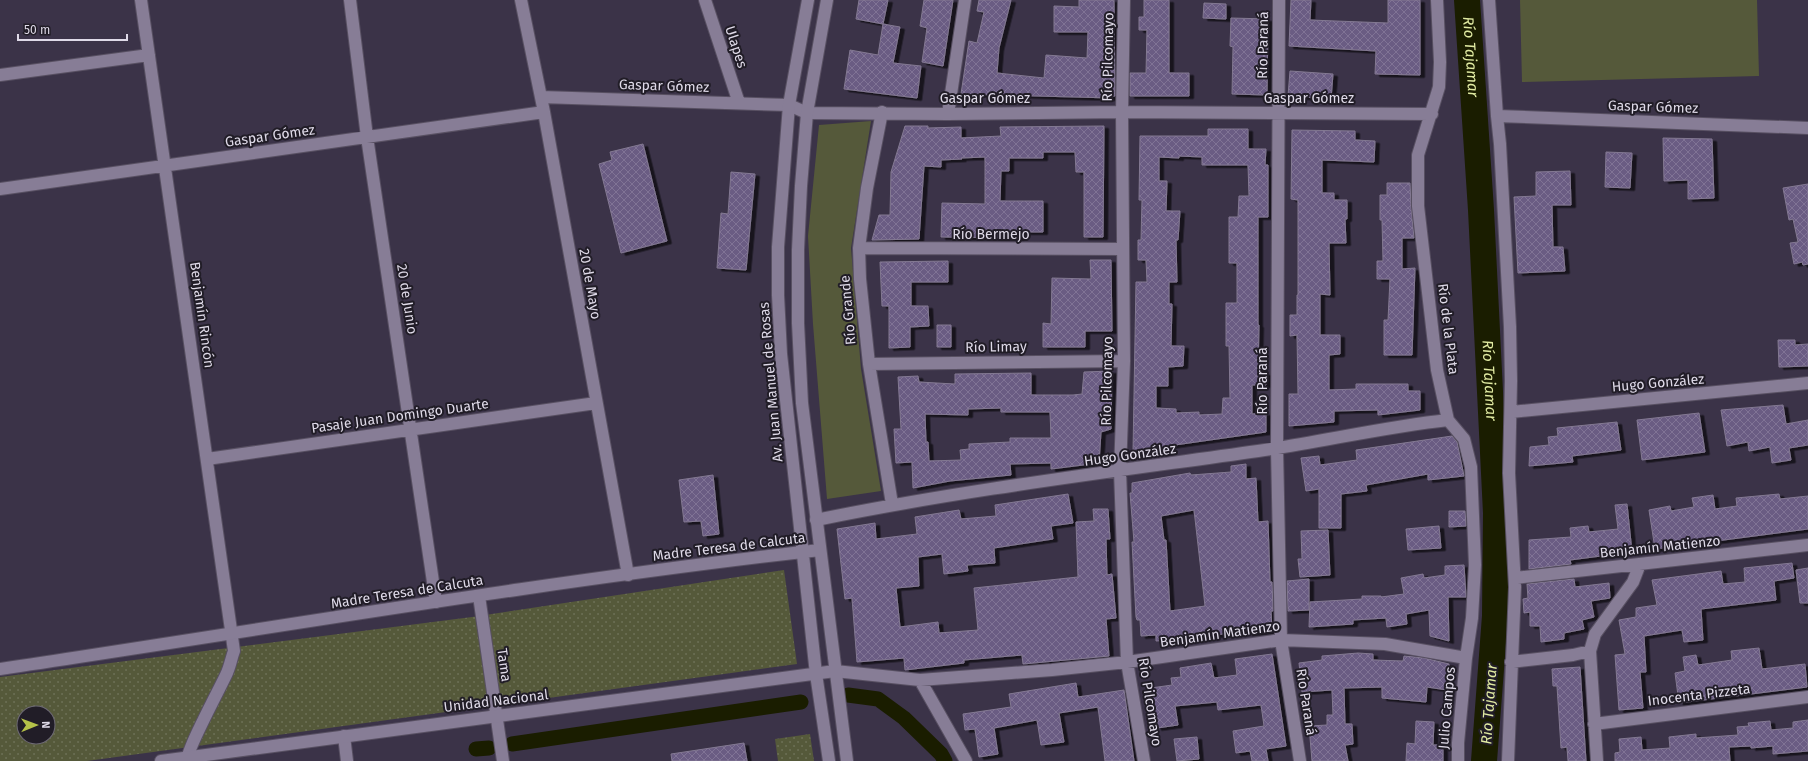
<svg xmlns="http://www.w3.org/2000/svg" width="1808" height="761" viewBox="0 0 1808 761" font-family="'Fira Sans',sans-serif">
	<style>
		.grass { fill: url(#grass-dots); fill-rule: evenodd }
		.park { fill: #55593a }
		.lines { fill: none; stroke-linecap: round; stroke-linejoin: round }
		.canal { stroke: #1a1d00; stroke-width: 15 }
		.river { stroke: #1a1d00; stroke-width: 26 }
		.building { fill: url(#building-cross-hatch); stroke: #837992; fill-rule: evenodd; filter: url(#shadow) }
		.street-casing { stroke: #585062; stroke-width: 14 }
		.secondary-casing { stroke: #585062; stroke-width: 14 }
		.street { stroke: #877d96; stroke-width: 12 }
		.secondary { stroke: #877d96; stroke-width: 12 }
		.labels { text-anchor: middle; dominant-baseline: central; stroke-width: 4; stroke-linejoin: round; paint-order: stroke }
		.street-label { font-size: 14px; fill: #dfdae8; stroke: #211d27 }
		.water-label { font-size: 15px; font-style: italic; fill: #e1eba2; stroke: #211d27 }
	</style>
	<defs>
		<pattern id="grass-dots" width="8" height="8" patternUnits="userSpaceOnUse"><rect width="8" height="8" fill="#55593a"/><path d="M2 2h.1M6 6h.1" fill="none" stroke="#6d7056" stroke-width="1.8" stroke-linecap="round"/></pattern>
		<pattern id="building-cross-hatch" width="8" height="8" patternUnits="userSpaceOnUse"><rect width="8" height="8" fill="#6b5c83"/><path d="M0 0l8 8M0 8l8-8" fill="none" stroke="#807395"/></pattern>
		<filter id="shadow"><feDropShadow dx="4.5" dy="2.5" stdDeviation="0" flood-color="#0009"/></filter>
	</defs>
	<rect width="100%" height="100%" fill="#3b3348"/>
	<!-- grass -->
	<path class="grass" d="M784 570 797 664 87 761H0V677L472 617ZM24 713H48V737H24Z
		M810 734 814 761H778L775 739Z"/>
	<!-- park -->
	<path class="park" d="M1520 0H1757L1759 76 1522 82Z
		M871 121 851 248 861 369 881 491 827 499 813 324 808 236 819 125Z"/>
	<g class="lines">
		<!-- canal -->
		<path class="canal" d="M848 695 878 699 904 718 941 754 945 761
			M512 744 801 702
			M476 749 489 748"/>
		<!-- river -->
		<path class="river" id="s1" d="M1467 0 1481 210 1496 513 1495 616 1484 761"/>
	</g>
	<!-- building -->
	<path class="building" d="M859 0H888L883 24 856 19Z
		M924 0H953L943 66 922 62 927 28 920 26Z
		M979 0H1011L999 48 997 73 1044 78 1046 55 1087 58 1088 32H1054V6L1079 7V0H1114L1115 96H1112V98L961 94 969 41 977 43 984 12 977 11Z
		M1144 0H1169V73H1189V96H1130V73H1146L1147 30H1139V17H1144Z
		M1291 0H1311L1310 20 1388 23V0H1420V75L1375 74 1376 51 1289 46Z
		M1204 3 1226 4V19L1203 18Z
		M1231 18 1268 19 1267 95 1232 94 1233 47 1230 46Z
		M883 24 900 27 893 63 921 66 917 98 844 89 850 50 878 55Z
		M1290 71 1333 74 1331 99 1288 96Z
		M905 126H928V128L961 127V138L1001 136 1000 127 1104 126 1103 237H1084V172H1076L1075 152H1043V158H1009V171H1001L1000 201H1043V232H1020V238L941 237 942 203 985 204V157L961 158 962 159 941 160V167L924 166 919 239 872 240 879 215H890L891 172Z
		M1208 129H1248V149H1266L1265 165H1268V217H1258V325H1259L1258 373H1266V385H1252V414L1266 413V432L1133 451 1136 282H1147L1146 260H1138V240H1141L1142 200H1139L1140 136H1208ZM1179 156 1202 157V165H1248L1249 196H1239L1238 217H1229V263H1237V303H1226V346H1229L1230 398H1223L1222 414 1199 415V412L1176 413V409L1156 408V386H1168V367L1183 366 1184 346H1171L1172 304H1169V282H1177L1176 240H1178L1180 211H1166L1167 181H1159V157L1179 158Z
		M1292 130 1355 131V140L1375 141 1374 162 1322 160V193H1334V200H1347V219H1345L1346 243H1329L1330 295 1320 294V335H1340V354L1329 355V390L1356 389V384H1408V391H1420V410L1378 415V410L1334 411V422L1289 426V394H1298L1297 335 1290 336V315H1297V295H1298V200L1291 199Z
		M1663 138 1712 139 1714 198 1688 199V180L1664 181Z
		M643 144 667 241 621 253 599 164 612 160 610 152Z
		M1606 152 1632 153 1630 188 1605 187Z
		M1570 171 1571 205H1552L1553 247H1563L1565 271 1518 273 1514 197 1536 196V172Z
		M731 172 755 174 746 270 717 268 721 213 728 214Z
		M1387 183H1410L1411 207 1414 238H1402V269L1415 268 1412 355H1384V320H1388L1390 279H1377V261H1383L1382 220H1380V195H1387Z
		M1808 184V264L1803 265 1802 262 1794 264 1790 243 1798 242 1793 219 1789 220 1783 188Z
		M1090 260H1111L1112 331H1085V347H1043V323L1051 324 1052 278 1091 279Z
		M948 261V282H911V306H928L929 326 910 327V347L889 348V306H882L880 262Z
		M937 325H951V347H937Z
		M1778 340H1795V345L1808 344V366L1779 367Z
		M1112 371 1111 429 1101 432 1099 463 1051 469V463L1010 464 1011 475 950 481 913 488 912 462 896 463 894 429H901L898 377 918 376 919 382 955 384V374L1031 373V395H1073L1082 394 1084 372ZM1001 408V412H1050L1051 438H1010V442L969 444V449L960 450 961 460 929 461 928 442H926L925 414 968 415V409Z
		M1783 405 1786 424 1808 420V445L1789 448 1791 460 1772 463 1770 447 1749 451 1748 442 1727 446 1721 410Z
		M1699 413 1705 452 1642 460 1637 420Z
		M1617 422 1621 450 1572 456 1573 462 1529 466 1530 447 1549 445 1548 437 1558 436 1557 428Z
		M1452 436 1457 442 1464 476 1428 480V474L1366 485 1367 491 1341 494V528H1319V489L1306 491 1301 458 1319 456 1320 465 1357 460 1356 450Z
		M1246 464V479L1256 478 1258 522 1268 521 1270 582H1272L1273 611H1271L1272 631 1248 633V630L1191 639 1156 641V635L1141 636 1140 620H1137L1136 617 1132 542H1134L1130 493H1132V483L1190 473 1191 475 1231 472V466ZM1194 510 1205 606 1170 611 1166 540H1164L1161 516Z
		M713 475 719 534 703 536 701 521 684 522 679 480Z
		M1068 494 1073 523 1051 526 1053 539 994 548 995 563 967 565 968 571 944 574 942 554 918 557 919 586 896 588 900 627 938 622 939 633 978 630 974 588 1078 577 1076 522 1094 521 1093 509H1108L1110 539H1106L1107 575 1112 574 1116 618 1106 619 1109 656 1023 664 1022 655 964 660V663L905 670 904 658 857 662 852 598 845 599 837 529 875 523 876 539 917 534 915 517 959 510 961 519 996 516 995 505Z
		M1779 494 1780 499 1808 496V529L1655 549 1649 510 1670 506 1671 511 1694 507 1692 498 1713 495 1715 509 1737 506 1736 498Z
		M1627 504 1632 552 1570 560 1571 564 1529 569V540L1571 537 1570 528 1588 526 1589 532 1618 529 1615 505Z
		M1449 511H1465L1466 526 1449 527Z
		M1439 526 1441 548 1408 550 1406 529Z
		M1328 530 1330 575 1300 577 1298 559H1302L1301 531Z
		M1792 563 1794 578 1774 581 1776 600 1701 609 1703 640 1684 642 1682 630 1644 636 1646 672H1640L1643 708 1619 710 1615 655 1625 654 1619 620 1636 617V608L1657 605 1652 580 1721 571 1723 584 1745 582 1744 568Z
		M1464 565 1466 597H1448L1449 641 1430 636 1429 610 1406 614 1407 624 1387 627 1386 618 1353 620V624L1309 627 1310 602 1362 599V596H1381V597L1404 594 1401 578 1423 574 1424 578 1445 575V566Z
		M1808 568V603H1800L1796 570Z
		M1309 579V610L1288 611 1287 581Z
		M1574 579 1575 587 1609 583 1610 598 1591 601 1594 617 1582 620 1584 629 1564 633V639L1541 642 1540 626H1530V612L1524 613 1523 599 1528 598 1527 584Z
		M1759 648 1762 669 1805 664 1807 687 1679 703 1675 673 1685 671 1683 657 1696 655 1698 665 1732 660 1731 651Z
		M1358 653 1373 654V660L1403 661 1404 656 1424 658 1449 664 1447 690 1427 687 1426 702 1382 698V687L1344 688 1345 724H1352L1353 744 1345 745 1348 761H1312L1309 726 1327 725V715H1333L1332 690 1302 692 1299 663 1322 660V656Z
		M1272 654 1286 746 1266 749 1268 761H1252L1250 751 1236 753 1233 731 1264 726 1261 705 1218 710 1217 702 1175 706 1178 725 1157 728 1151 688 1172 685 1171 678 1181 677 1180 668 1211 663 1214 678 1237 675 1235 659Z
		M1580 667 1586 761H1568L1567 747 1561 748 1557 686H1553L1552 669Z
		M1076 683 1078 697 1124 690 1134 761H1105L1098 707 1059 713 1064 742 1041 745 1037 720 994 728 998 754 979 757 975 729 965 730 963 714 1011 707 1009 694Z
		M1808 720V751L1773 754V746L1751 748V746L1729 747 1730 761H1615V753L1620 752 1619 739 1641 737 1642 750 1670 748 1669 737 1696 734V738L1738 735 1737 727 1749 726 1748 723 1770 721 1771 730 1793 728V722Z
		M1416 721 1434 722 1433 745H1443V761H1406L1407 743 1415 744Z
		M1197 737 1199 759 1177 761 1174 739Z
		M744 743 747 761H672L671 754Z"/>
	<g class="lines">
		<!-- street casing -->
		<g class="street-casing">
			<path id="street" d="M141 0 234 651C231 659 230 667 226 675 220 688 186 751 187 761
				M350 0 367 137 436 602
				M521 0 544 112 628 575
				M705 0 739 103
				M1124 0 1122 112 1124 361 1120 471 1127 662 1144 761
				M1279 0 1277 449 1281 640 1300 761
				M1437 0 1440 62 1439 87 1418 155V206L1437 370 1448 420 1464 439 1471 467 1475 565 1472 618 1466 658 1458 743V761
				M1489 0 1497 116 1500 144 1510 327 1511 381 1509 473 1515 587 1508 761
				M0 75 149 55
				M541 97 789 105 807 113 948 114 1122 112 1432 114
				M882 112 867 188 859 248 860 279 869 364 892 504
				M948 114 965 0
				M1497 116 1808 128
				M0 189 544 112
				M859 248 1123 249
				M869 364 1124 361
				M1511 412 1808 383
				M207 459 596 403
				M816 520C962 490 1110 472 1258 451 1321 442 1384 427 1448 420
				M1515 578 1808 545
				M479 596 503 761
				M1511 662 1573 655 1590 651
				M835 671 920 680 1052 670 1127 662 1281 640 1385 644 1466 658
				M920 680 966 761
				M1594 724 1808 697
				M344 736 347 761
				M1597 761 1590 651 1595 634 1633 582 1640 564"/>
		</g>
		<!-- secondary casing -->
		<g class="secondary-casing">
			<path id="secondary" d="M808 0 789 105 778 247V295L781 354 816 674 829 761
				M827 0 807 113 801 186 798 250V323L802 403 847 761
				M0 669C273 628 546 581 820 550
				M161 761 835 671"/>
		</g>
		<!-- street -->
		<use href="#street" class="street"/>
		<!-- secondary -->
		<use href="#secondary" class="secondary"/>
	</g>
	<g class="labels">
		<!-- street labels -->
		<g class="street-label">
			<text transform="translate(1263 45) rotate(-89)">Río Paraná</text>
			<text transform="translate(736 47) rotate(72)">Ulapes</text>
			<text transform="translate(1108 57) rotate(-89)">Río Pilcomayo</text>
			<text transform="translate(664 86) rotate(2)">Gaspar Gómez</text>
			<text x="985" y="98">Gaspar Gómez</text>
			<text x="1309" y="98">Gaspar Gómez</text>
			<text transform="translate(1653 107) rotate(2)">Gaspar Gómez</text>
			<text transform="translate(270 136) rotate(-8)">Gaspar Gómez</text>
			<text x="991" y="234">Río Bermejo</text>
			<text transform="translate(590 284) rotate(80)">20 de Mayo</text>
			<text transform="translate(407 299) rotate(81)">20 de Junio</text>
			<text transform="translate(848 310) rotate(-95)">Río Grande</text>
			<text transform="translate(202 315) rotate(82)">Benjamín Rincón</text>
			<text transform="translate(1448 329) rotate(83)">Río de la Plata</text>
			<text transform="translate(996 347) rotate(-1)">Río Limay</text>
			<text transform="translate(1107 381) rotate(-89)">Río Pilcomayo</text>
			<text transform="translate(1262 381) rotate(-90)">Río Paraná</text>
			<text transform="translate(771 382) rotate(-95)">Av. Juan Manuel de Rosas</text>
			<text transform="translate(1658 383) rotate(-5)">Hugo González</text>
			<text transform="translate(400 416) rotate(-8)">Pasaje Juan Domingo Duarte</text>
			<text transform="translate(1130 455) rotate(-8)">Hugo González</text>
			<text transform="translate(729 547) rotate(-7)">Madre Teresa de Calcuta</text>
			<text transform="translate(1660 547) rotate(-6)">Benjamín Matienzo</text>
			<text transform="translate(407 592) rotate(-9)">Madre Teresa de Calcuta</text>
			<text transform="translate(1220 634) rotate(-8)">Benjamín Matienzo</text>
			<text transform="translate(504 665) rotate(82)">Tama</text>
			<text transform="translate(1699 695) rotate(-7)">Inocenta Pizzeta</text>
			<text transform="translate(496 701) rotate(-7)">Unidad Nacional</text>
			<text transform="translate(1150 702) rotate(81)">Río Pilcomayo</text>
			<text transform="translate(1306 702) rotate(81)">Río Paraná</text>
			<text transform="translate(1447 708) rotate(-85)">Julio Campos</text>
		</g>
		<!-- water labels -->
		<g class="water-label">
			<text stroke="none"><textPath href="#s1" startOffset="57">Río Tajamar</textPath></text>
			<text stroke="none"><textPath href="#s1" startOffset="381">Río Tajamar</textPath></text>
			<text transform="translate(1489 704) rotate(-86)">Río Tajamar</text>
		</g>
	</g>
	<!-- north arrow -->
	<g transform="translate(36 725) rotate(89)"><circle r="19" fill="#211d27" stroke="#6d6974"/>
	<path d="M0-3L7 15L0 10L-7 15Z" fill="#b5c249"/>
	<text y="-6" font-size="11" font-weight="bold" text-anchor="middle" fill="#dfdae8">N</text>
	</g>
	<!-- scale -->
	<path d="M18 34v6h109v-6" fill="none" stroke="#dfdae8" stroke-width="2"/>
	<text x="24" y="34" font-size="12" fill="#dfdae8" stroke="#211d27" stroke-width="3" paint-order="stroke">50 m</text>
</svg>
